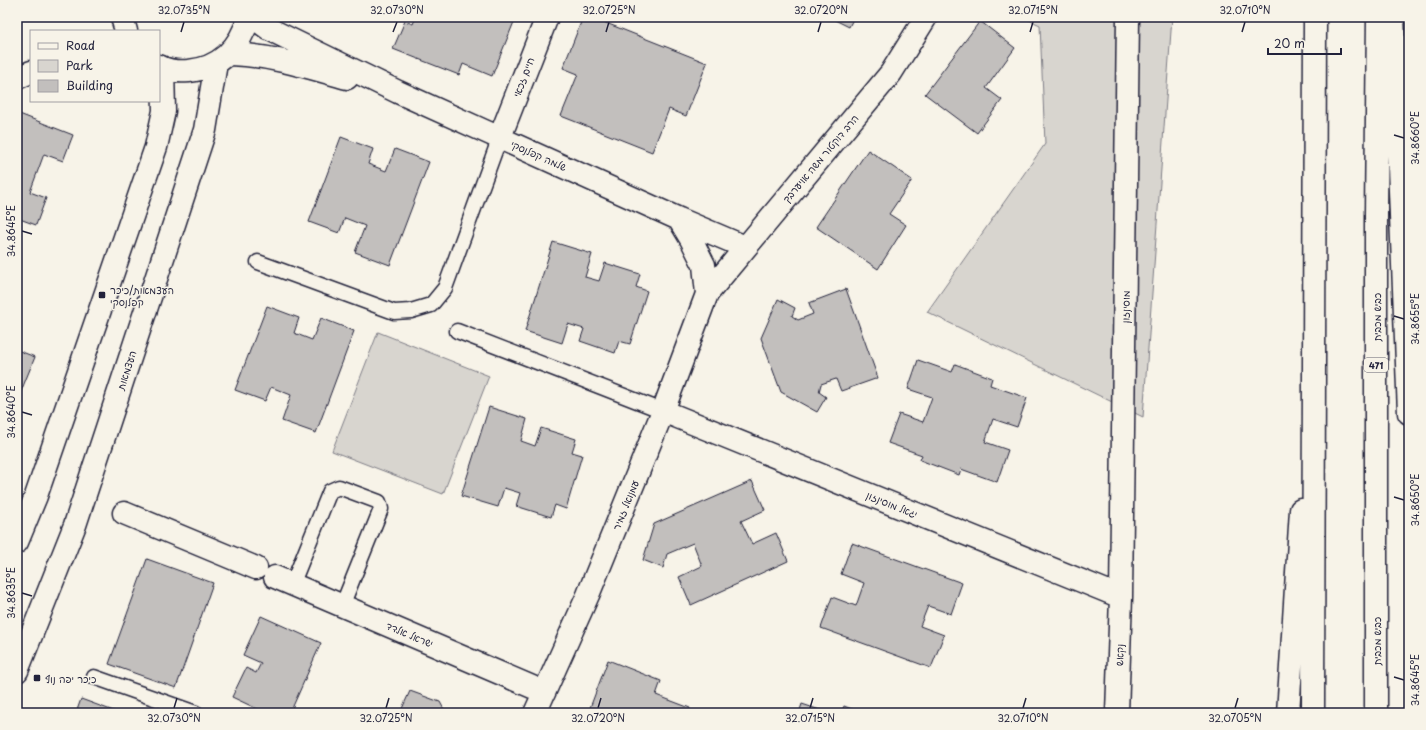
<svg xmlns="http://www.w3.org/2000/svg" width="1426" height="730" viewBox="0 0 1426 730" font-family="'Playpen Sans','Playpen Sans Hebrew',sans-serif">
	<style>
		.green { fill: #d8d5cf; stroke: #7d7c85 }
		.building { fill: #c2bfbd; stroke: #22223b }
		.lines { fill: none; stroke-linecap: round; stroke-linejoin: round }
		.lane-casing { stroke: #22223b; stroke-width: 17 }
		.street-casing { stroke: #22223b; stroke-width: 25 }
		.secondary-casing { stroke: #22223b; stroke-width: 25 }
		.highway-casing { stroke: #22223b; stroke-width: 25 }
		.lane { stroke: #f7f3e8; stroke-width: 14 }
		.street { stroke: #f7f3e8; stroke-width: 22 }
		.secondary { stroke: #f7f3e8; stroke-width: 22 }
		.highway { stroke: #f7f3e8; stroke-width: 22 }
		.ticks { fill: none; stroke: #22223b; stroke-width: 1.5 }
		.poi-dot { fill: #22223b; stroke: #f7f3e8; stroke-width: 1.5 }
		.labels { text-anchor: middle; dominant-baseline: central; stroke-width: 3; stroke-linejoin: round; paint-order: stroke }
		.shield { fill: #f7f3e8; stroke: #62616f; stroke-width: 1 }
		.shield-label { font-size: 9px; font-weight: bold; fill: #22223b }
		.street-label { font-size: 10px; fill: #22223b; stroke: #f7f3e8 }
		.poi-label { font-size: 10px; fill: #22223b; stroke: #f7f3e8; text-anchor: start }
		.neatline { fill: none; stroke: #22223b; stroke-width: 1.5 }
		.ticks-label { font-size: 10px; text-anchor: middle; fill: #22223b }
	</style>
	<rect width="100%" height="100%" fill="#f7f3e8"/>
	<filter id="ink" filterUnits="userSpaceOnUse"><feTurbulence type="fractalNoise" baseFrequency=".025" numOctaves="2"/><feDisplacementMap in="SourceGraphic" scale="8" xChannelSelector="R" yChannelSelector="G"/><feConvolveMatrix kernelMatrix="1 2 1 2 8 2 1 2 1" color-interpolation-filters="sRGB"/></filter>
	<g filter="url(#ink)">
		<!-- green -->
		<path class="green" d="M1023 17H1172L1143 417 927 312 1045 144 1040 25Z
			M378 332 489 376 443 494 332 451Z"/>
		<!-- building -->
		<path class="building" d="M416 17H516L492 76 463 64 459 75 393 49 405 21 413 24Z
			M583 17H591L707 63 686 116 669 109 652 152 561 116 578 74 563 68Z
			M829 17H854L849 27Z
			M980 21 1015 48 986 88 1002 100 977 133 925 94Z
			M17 113 73 135 63 161 44 154 30 192 46 198 36 225 17 218Z
			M341 137 373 149 368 164 386 171 395 149 429 162 390 265 355 252 365 226 345 218 339 233 309 222Z
			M868 150 912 180 889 214 906 225 878 269 816 227Z
			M553 242 592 254 585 277 599 281 605 263 640 274 636 287 647 291 630 344 619 341 615 353 580 341 584 329 568 324 562 343 525 331Z
			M846 289 878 378 841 391 836 379 821 384 819 392 826 397 817 412 781 392 761 338 778 299 795 308 792 316 798 320 813 314 809 303Z
			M267 306 299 318 294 333 312 340 321 318 354 331 316 433 282 421 291 395 271 387 265 401 235 390Z
			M17 350 35 357 17 401Z
			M918 360 952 372 955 364 992 378 990 385 1027 398 1017 427 993 419 985 442 1008 450 997 482 961 469 959 475 920 460 922 455 888 443 899 414 923 422 932 397 908 389Z
			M489 407 527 419 521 441 535 446 541 428 576 439 572 452 582 455 566 509 555 505 551 517 516 506 520 493 504 488 498 507 461 496Z
			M752 481 765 510 741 521 752 544 776 533 788 561 691 605 679 577 702 566 693 543 667 554 663 568 643 560 654 524Z
			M852 543 962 583 951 614 928 606 920 626 944 635 931 668 821 628 832 597 856 606 864 583 841 574Z
			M147 559 213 583 176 688 109 664Z
			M261 616 321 643 290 713H266L232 697 246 668 256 673 261 663 243 655Z
			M608 660 661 681 656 695 690 708 688 713H588Z
			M410 691 440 702 446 713H400Z
			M81 699 119 713H76Z
			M802 704 829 713H799Z
			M844 706 862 713H841Z"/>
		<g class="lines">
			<!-- lane casing -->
			<g class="lane-casing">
				<path id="lane" d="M258 262 394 312 411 311 431 305 445 288 500 137
					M457 331 663 411
					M292 585 330 491 339 487 379 502 381 509 342 606
					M94 677 196 713"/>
			</g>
			<!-- street casing -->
			<g class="street-casing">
				<path id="street" d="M253 17 269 29 398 92 679 219 745 247
					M230 54C270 55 308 67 347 78
					M17 78 31 72
					M500 137 547 17
					M679 219 691 239 704 265 707 294
					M663 411 1121 597
					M124 513 256 568
					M275 577 544 692
					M535 713 588 595 663 411 707 294 891 73 926 17
					M1117 713 1121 597 1128 17"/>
			</g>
			<!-- secondary casing -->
			<g class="secondary-casing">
				<path id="secondary" d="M122 17 126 31
					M159 66C168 71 179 72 189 71 221 68 240 47 249 17
					M17 542 36 496 156 147 164 111 163 68
					M17 671 75 525 205 130 216 63"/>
			</g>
			<!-- highway casing -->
			<g class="highway-casing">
				<path id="highway" d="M1393 17 1409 413
					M1288 713 1301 510
					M1313 713 1315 17
					M1376 713V214L1378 17"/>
			</g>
			<!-- lane -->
			<use href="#lane" class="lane"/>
			<!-- street -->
			<use href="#street" class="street"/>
			<!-- secondary -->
			<use href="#secondary" class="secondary"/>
			<!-- highway -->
			<use href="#highway" class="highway"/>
		</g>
	</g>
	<!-- ticks -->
	<path class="ticks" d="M181 32 184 22M393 32 397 22M606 32 609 22M818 32 821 22M1030 32 1033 22M1242 32 1245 22M1394 135 1404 138M22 231 32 234M1394 316 1404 319M22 412 32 415M1394 497 1404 500M22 593 32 596M1394 677 1404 680M174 708 177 698M386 708 389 698M598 708 601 698M810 708 813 698M1023 708 1026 698M1235 708 1238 698"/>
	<!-- markers -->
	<g class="poi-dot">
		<rect x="98" y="291" width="8" height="8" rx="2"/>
		<rect x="33" y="674" width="8" height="8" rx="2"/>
	</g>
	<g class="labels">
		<!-- shield labels -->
		<rect class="shield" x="1364" y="358" width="24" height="14" rx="3"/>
		<g class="shield-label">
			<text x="1376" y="365">471</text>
		</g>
		<!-- street labels -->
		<g class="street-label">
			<text transform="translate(523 77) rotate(-69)">חיים זכאי</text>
			<text transform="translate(539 155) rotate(24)">שלמה קפלנסקי</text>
			<text transform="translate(820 158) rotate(-50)">הרב דוקטור משה אויערבך</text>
			<text transform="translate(1125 307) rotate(-89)">מוסינזון</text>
			<text transform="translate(1376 317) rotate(-90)">כביש מכבית</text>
			<text transform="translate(126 370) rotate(-72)">העצמאות</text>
			<text transform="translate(892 504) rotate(22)">יגאל מוסינזון</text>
			<text transform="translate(625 505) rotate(-68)">עמנואל זמיר</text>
			<text transform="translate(410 634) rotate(23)">ישראל אלדד</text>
			<text transform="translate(1376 641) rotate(-90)">כביש מכבית</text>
			<text transform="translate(1119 655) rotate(-88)">נקאש</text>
		</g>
		<!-- poi labels -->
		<g class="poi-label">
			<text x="110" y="289">העצמאות/כיכר<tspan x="110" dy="12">קפלנסקי</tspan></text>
			<text x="45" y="678">כיכר יפה נוף</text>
		</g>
	</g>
	<!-- margin -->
	<rect width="1426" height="730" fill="none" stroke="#f7f3e8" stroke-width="44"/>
	<!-- legend -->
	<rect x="30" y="30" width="130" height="72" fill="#f7f3e8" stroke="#a29fa3"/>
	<rect x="38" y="43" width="20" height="6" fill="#f7f3e8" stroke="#a29fa3"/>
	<text x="66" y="50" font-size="12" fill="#22223b">Road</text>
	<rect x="38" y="60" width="20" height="12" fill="#d8d5cf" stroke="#a29fa3"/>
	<text x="66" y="70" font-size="12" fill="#22223b">Park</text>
	<rect x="38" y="80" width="20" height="12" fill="#c2bfbd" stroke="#a29fa3"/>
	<text x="66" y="90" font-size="12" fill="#22223b">Building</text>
	<!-- scale -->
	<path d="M1268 48v6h73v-6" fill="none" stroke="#22223b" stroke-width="2"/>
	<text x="1274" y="48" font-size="12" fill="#22223b" stroke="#f7f3e8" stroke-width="3" paint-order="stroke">20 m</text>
	<rect x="22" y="22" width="1382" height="686" class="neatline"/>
	<g class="ticks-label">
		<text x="184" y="14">32.0735°N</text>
		<text x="397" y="14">32.0730°N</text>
		<text x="609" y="14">32.0725°N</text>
		<text x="821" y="14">32.0720°N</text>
		<text x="1033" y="14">32.0715°N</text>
		<text x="1245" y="14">32.0710°N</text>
		<text transform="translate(1415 138) rotate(-90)" y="4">34.8660°E</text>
		<text transform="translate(11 231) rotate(-90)" y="4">34.8645°E</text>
		<text transform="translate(1415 319) rotate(-90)" y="4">34.8655°E</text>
		<text transform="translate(11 412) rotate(-90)" y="4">34.8640°E</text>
		<text transform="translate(1415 500) rotate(-90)" y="4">34.8650°E</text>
		<text transform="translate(11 593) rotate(-90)" y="4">34.8635°E</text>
		<text transform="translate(1415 680) rotate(-90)" y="4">34.8645°E</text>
		<text x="174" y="722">32.0730°N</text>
		<text x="386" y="722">32.0725°N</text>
		<text x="598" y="722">32.0720°N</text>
		<text x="810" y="722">32.0715°N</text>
		<text x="1023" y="722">32.0710°N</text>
		<text x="1235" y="722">32.0705°N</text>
	</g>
</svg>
